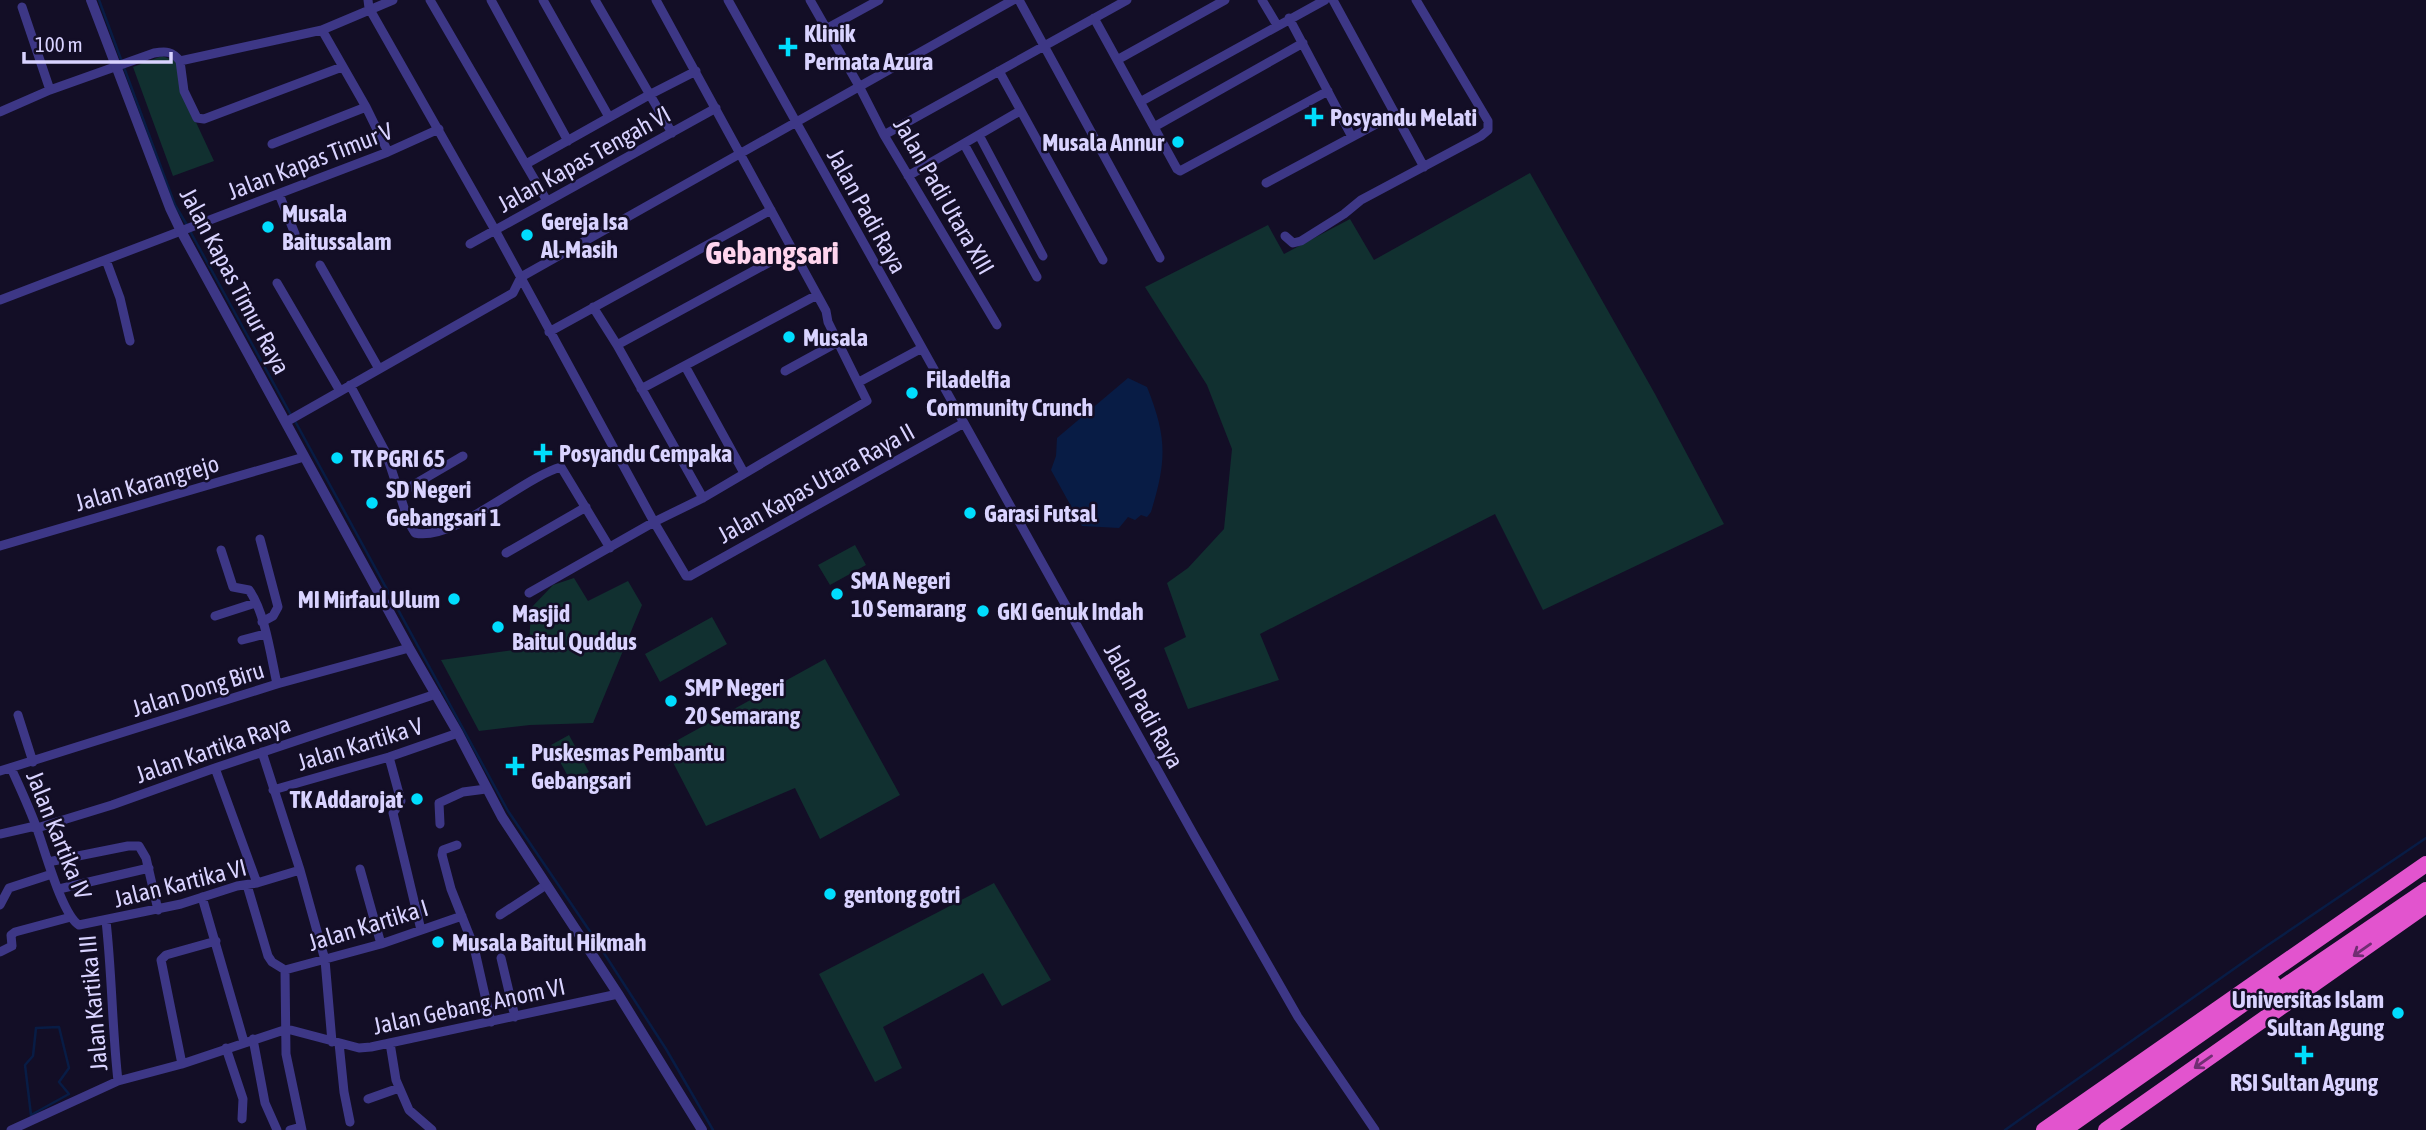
<svg xmlns="http://www.w3.org/2000/svg" width="2426" height="1130" viewBox="0 0 2426 1130" font-family="'Asap Condensed',sans-serif">
	<style>
		.green { fill: #113030 }
		.water { fill: #081c45 }
		.lines { fill: none; stroke-linecap: round; stroke-linejoin: round }
		.stream { stroke: #081c45; stroke-width: 2.5 }
		.minor { stroke: #3d3786; stroke-width: 9 }
		.tertiary { stroke: #3d3786; stroke-width: 10 }
		.trunk { stroke: #e254ce; stroke-width: 16 }
		.oneway { stroke: #702e72 }
		.poi-dot { fill: #00ddfe; stroke: #130e26; stroke-width: 2.5 }
		.labels { text-anchor: middle; dominant-baseline: central; stroke-width: 5; stroke-linejoin: round; paint-order: stroke }
		.poi-label { font-size: 24px; font-weight: bold; fill: #d9d3ff; stroke: #130e26; text-anchor: start }
		.street-label { font-size: 24px; fill: #d9d3ff; stroke: #130e26 }
		.district-label { font-size: 32px; font-weight: bold; fill: #ffd5ee; stroke: #130e26 }
	</style>
	<rect width="100%" height="100%" fill="#130e26"/>
	<!-- green -->
	<path class="green" d="M162 56 176 61 181 90 214 161 173 176 133 67Z
		M1530 173 1655 394 1724 524 1543 610 1495 514 1260 634 1279 680 1188 709 1164 648 1186 637 1167 583 1188 568 1224 529 1232 449 1207 385 1145 287 1268 225 1284 254 1350 219 1374 260Z
		M855 545 866 565 830 585 818 565Z
		M574 578 588 601 628 581 642 605 593 723 530 725 479 731 441 660 529 648 531 608 553 585Z
		M712 617 727 644 660 682 645 654Z
		M825 659 900 795 820 839 795 788 706 826 665 747Z
		M569 735 589 772 571 782 551 745Z
		M994 883 1051 980 1002 1006 983 973 883 1027 902 1068 875 1082 819 974Z"/>
	<!-- water -->
	<path class="water" d="M1128 378 1147 387C1167 437 1167 460 1151 512L1147 517 1141 515 1135 520 1128 517 1119 528 1082 526 1051 470 1056 456 1057 438Z"/>
	<g class="lines">
		<!-- stream -->
		<path class="stream" d="M99 0 175 205 187 225
			M190 231 291 415
			M295 421 508 811 589 930 666 1049 713 1130
			M59 1027 69 1068 59 1082 69 1094 31 1115 25 1065 33 1056 36 1028Z
			M2005 1130 2265 947 2426 838"/>
		<!-- minor -->
		<path class="minor" d="M368 0 369 8 495 230 654 522 686 576H690L964 423
			M430 0 547 201
			M491 0 568 141
			M543 0 609 117
			M595 0 672 133
			M728 0 1195 837 1298 1017 1375 1130
			M810 0 859 86 884 135 997 325
			M1019 0 1160 258
			M1262 0 1277 25
			M1333 0 1424 167
			M22 7 50 90
			M1094 18 1177 169 1180 171 1328 91
			M1289 18 1352 137
			M826 29 879 0
			M322 30 366 107 388 152
			M1117 60 1225 0
			M180 61 184 91 197 118 204 119 342 67
			M999 71 1103 260
			M1140 102 1325 0
			M0 112 50 90 154 53C166 51 172 51 180 61L322 30 393 0
			M1154 127 1303 43
			M884 135 1127 0
			M979 135 1043 256
			M272 144 366 107
			M964 144 1037 277
			M526 164 649 95 696 71
			M908 176 1020 111
			M1266 183 1395 114
			M279 194 295 234
			M1285 236 1293 243 1301 241 1344 214 1361 200 1481 136 1488 130V121L1416 0
			M470 244 716 108
			M106 260 120 298 130 341
			M320 265 379 369
			M277 283 340 391
			M0 300 388 152 439 129
			M593 307 617 345 703 498
			M549 332 771 210
			M617 345 792 250
			M685 366 744 473
			M785 371 838 342
			M859 382 922 348
			M350 385 386 453 409 523 415 533C454 542 522 478 561 467L610 548
			M641 389 817 295
			M286 422 513 293 521 277 1013 0
			M398 494 463 456
			M260 539 278 607 273 616 262 622
			M0 546 304 457
			M221 550 233 587 249 590C265 612 271 657 277 684
			M506 553 586 507
			M529 593 654 522 703 498 867 401 828 322 826 311 656 0
			M215 616 255 603
			M242 640 265 634
			M18 715 33 762
			M262 752 300 870 325 960 332 1042
			M389 757 401 801 393 813 421 930
			M11 768C20 788 30 809 37 829 45 850 62 915 79 925L181 904 237 886 257 883 300 870
			M215 768 257 883
			M0 771 277 684 409 648
			M273 790 389 757 458 733
			M440 824 439 803 463 792 486 789
			M0 834 31 827 37 828 112 805 215 768 436 694
			M457 845 443 850 442 855 451 889 474 947 491 1022
			M48 862 128 846H139L146 858 158 910
			M360 869 381 944
			M247 885 268 956 272 962 285 970 286 1054 302 1130
			M59 889 149 868
			M202 897 244 1042
			M0 905 9 888 52 874
			M500 915 546 885
			M106 921C112 974 112 1027 118 1081
			M0 952 12 946 11 935 15 932 71 917
			M501 958 515 1017
			M285 970 381 944 462 916
			M287 1029 359 1048 371 1047 618 994
			M253 1039 265 1103 277 1130
			M339 1043 344 1092 350 1122
			M390 1043 396 1080 409 1110 432 1130
			M226 1048 243 1099 242 1119
			M182 1064 161 960 166 955 216 941
			M368 1099 399 1088
			M11 1130 118 1081 182 1064 287 1029
			M290 1130 301 1127"/>
		<!-- tertiary -->
		<path class="tertiary" d="M91 0 170 208 181 231 409 648 458 733 502 817 618 994 702 1130"/>
		<!-- trunk -->
		<path class="trunk" d="M2266 999 2426 890
			M2065 1129 2273 983
			M2044 1130 2426 864
			M2106 1130 2426 905"/>
	</g>
	<!-- one-way arrows -->
	<defs><path id="oneway-shaft" d="M-6 0H5M1.5-3L5.5 0L1.5 3" fill="none" stroke-width="1.6" stroke-linecap="round" stroke-linejoin="round" transform="scale(1.75)"/></defs>
	<g class="oneway">
		<use href="#oneway-shaft" transform="translate(2362 950) rotate(145)"/>
		<use href="#oneway-shaft" transform="translate(2203 1062) rotate(145)"/>
	</g>
	<!-- markers -->
	<g class="poi-dot">
		<path d="M784.5 36.5h7v7h7v7h-7v7h-7v-7h-7v-7h7z"/>
		<path d="M1310.5 106.5h7v7h7v7h-7v7h-7v-7h-7v-7h7z"/>
		<circle cx="1178" cy="142" r="7"/>
		<circle cx="268" cy="227" r="7"/>
		<circle cx="527" cy="235" r="7"/>
		<circle cx="789" cy="337" r="7"/>
		<circle cx="912" cy="393" r="7"/>
		<path d="M539.5 442.5h7v7h7v7h-7v7h-7v-7h-7v-7h7z"/>
		<circle cx="337" cy="458" r="7"/>
		<circle cx="372" cy="503" r="7"/>
		<circle cx="970" cy="513" r="7"/>
		<circle cx="837" cy="594" r="7"/>
		<circle cx="454" cy="599" r="7"/>
		<circle cx="983" cy="611" r="7"/>
		<circle cx="498" cy="627" r="7"/>
		<circle cx="671" cy="701" r="7"/>
		<path d="M511.5 755.5h7v7h7v7h-7v7h-7v-7h-7v-7h7z"/>
		<circle cx="417" cy="799" r="7"/>
		<circle cx="830" cy="894" r="7"/>
		<circle cx="438" cy="942" r="7"/>
		<circle cx="2398" cy="1013" r="7"/>
		<path d="M2300.5 1044.5h7v7h7v7h-7v7h-7v-7h-7v-7h7z"/>
	</g>
	<g class="labels">
		<!-- poi labels -->
		<g class="poi-label">
			<text x="804" y="33">Klinik<tspan x="804" dy="28">Permata Azura</tspan></text>
			<text x="1330" y="117">Posyandu Melati</text>
			<text x="1164" y="142" text-anchor="end">Musala Annur</text>
			<text x="282" y="213">Musala<tspan x="282" dy="28">Baitussalam</tspan></text>
			<text x="541" y="221">Gereja Isa<tspan x="541" dy="28">Al-Masih</tspan></text>
			<text x="803" y="337">Musala</text>
			<text x="926" y="379">Filadelfia<tspan x="926" dy="28">Community Crunch</tspan></text>
			<text x="559" y="453">Posyandu Cempaka</text>
			<text x="351" y="458">TK PGRI 65</text>
			<text x="386" y="489">SD Negeri<tspan x="386" dy="28">Gebangsari 1</tspan></text>
			<text x="984" y="513">Garasi Futsal</text>
			<text x="851" y="580">SMA Negeri<tspan x="851" dy="28">10 Semarang</tspan></text>
			<text x="440" y="599" text-anchor="end">MI Mirfaul Ulum</text>
			<text x="997" y="611">GKI Genuk Indah</text>
			<text x="512" y="613">Masjid<tspan x="512" dy="28">Baitul Quddus</tspan></text>
			<text x="685" y="687">SMP Negeri<tspan x="685" dy="28">20 Semarang</tspan></text>
			<text x="531" y="752">Puskesmas Pembantu<tspan x="531" dy="28">Gebangsari</tspan></text>
			<text x="403" y="799" text-anchor="end">TK Addarojat</text>
			<text x="844" y="894">gentong gotri</text>
			<text x="452" y="942">Musala Baitul Hikmah</text>
			<text x="2384" y="999" text-anchor="end">Universitas Islam<tspan x="2384" dy="28">Sultan Agung</tspan></text>
			<text x="2304" y="1082" text-anchor="middle">RSI Sultan Agung</text>
		</g>
		<!-- street labels -->
		<g class="street-label">
			<text transform="translate(584 159) rotate(-29)">Jalan Kapas Tengah VI</text>
			<text transform="translate(310 161) rotate(-21)">Jalan Kapas Timur V</text>
			<text transform="translate(944 196) rotate(60)">Jalan Padi Utara XIII</text>
			<text transform="translate(867 211) rotate(61)">Jalan Padi Raya</text>
			<text transform="translate(235 281) rotate(62)">Jalan Kapas Timur Raya</text>
			<text transform="translate(147 483) rotate(-16)">Jalan Karangrejo</text>
			<text transform="translate(816 483) rotate(-29)">Jalan Kapas Utara Raya II</text>
			<text transform="translate(198 689) rotate(-17)">Jalan Dong Biru</text>
			<text transform="translate(1144 706) rotate(61)">Jalan Padi Raya</text>
			<text transform="translate(360 744) rotate(-17)">Jalan Kartika V</text>
			<text transform="translate(213 749) rotate(-19)">Jalan Kartika Raya</text>
			<text transform="translate(59 835) rotate(68)">Jalan Kartika IV</text>
			<text transform="translate(180 883) rotate(-14)">Jalan Kartika VI</text>
			<text transform="translate(368 925) rotate(-17)">Jalan Kartika I</text>
			<text transform="translate(93 1003) rotate(-95)">Jalan Kartika III</text>
			<text transform="translate(469 1006) rotate(-12)">Jalan Gebang Anom VI</text>
		</g>
		<!-- district labels -->
		<g class="district-label">
			<text x="772" y="252">Gebangsari</text>
		</g>
	</g>
	<!-- scale -->
	<path d="M24 52v10h147v-10" fill="none" stroke="#d9d3ff" stroke-width="3.5"/>
	<text x="35" y="52" font-size="21" fill="#d9d3ff" stroke="#130e26" stroke-width="5" paint-order="stroke">100 m</text>
</svg>
